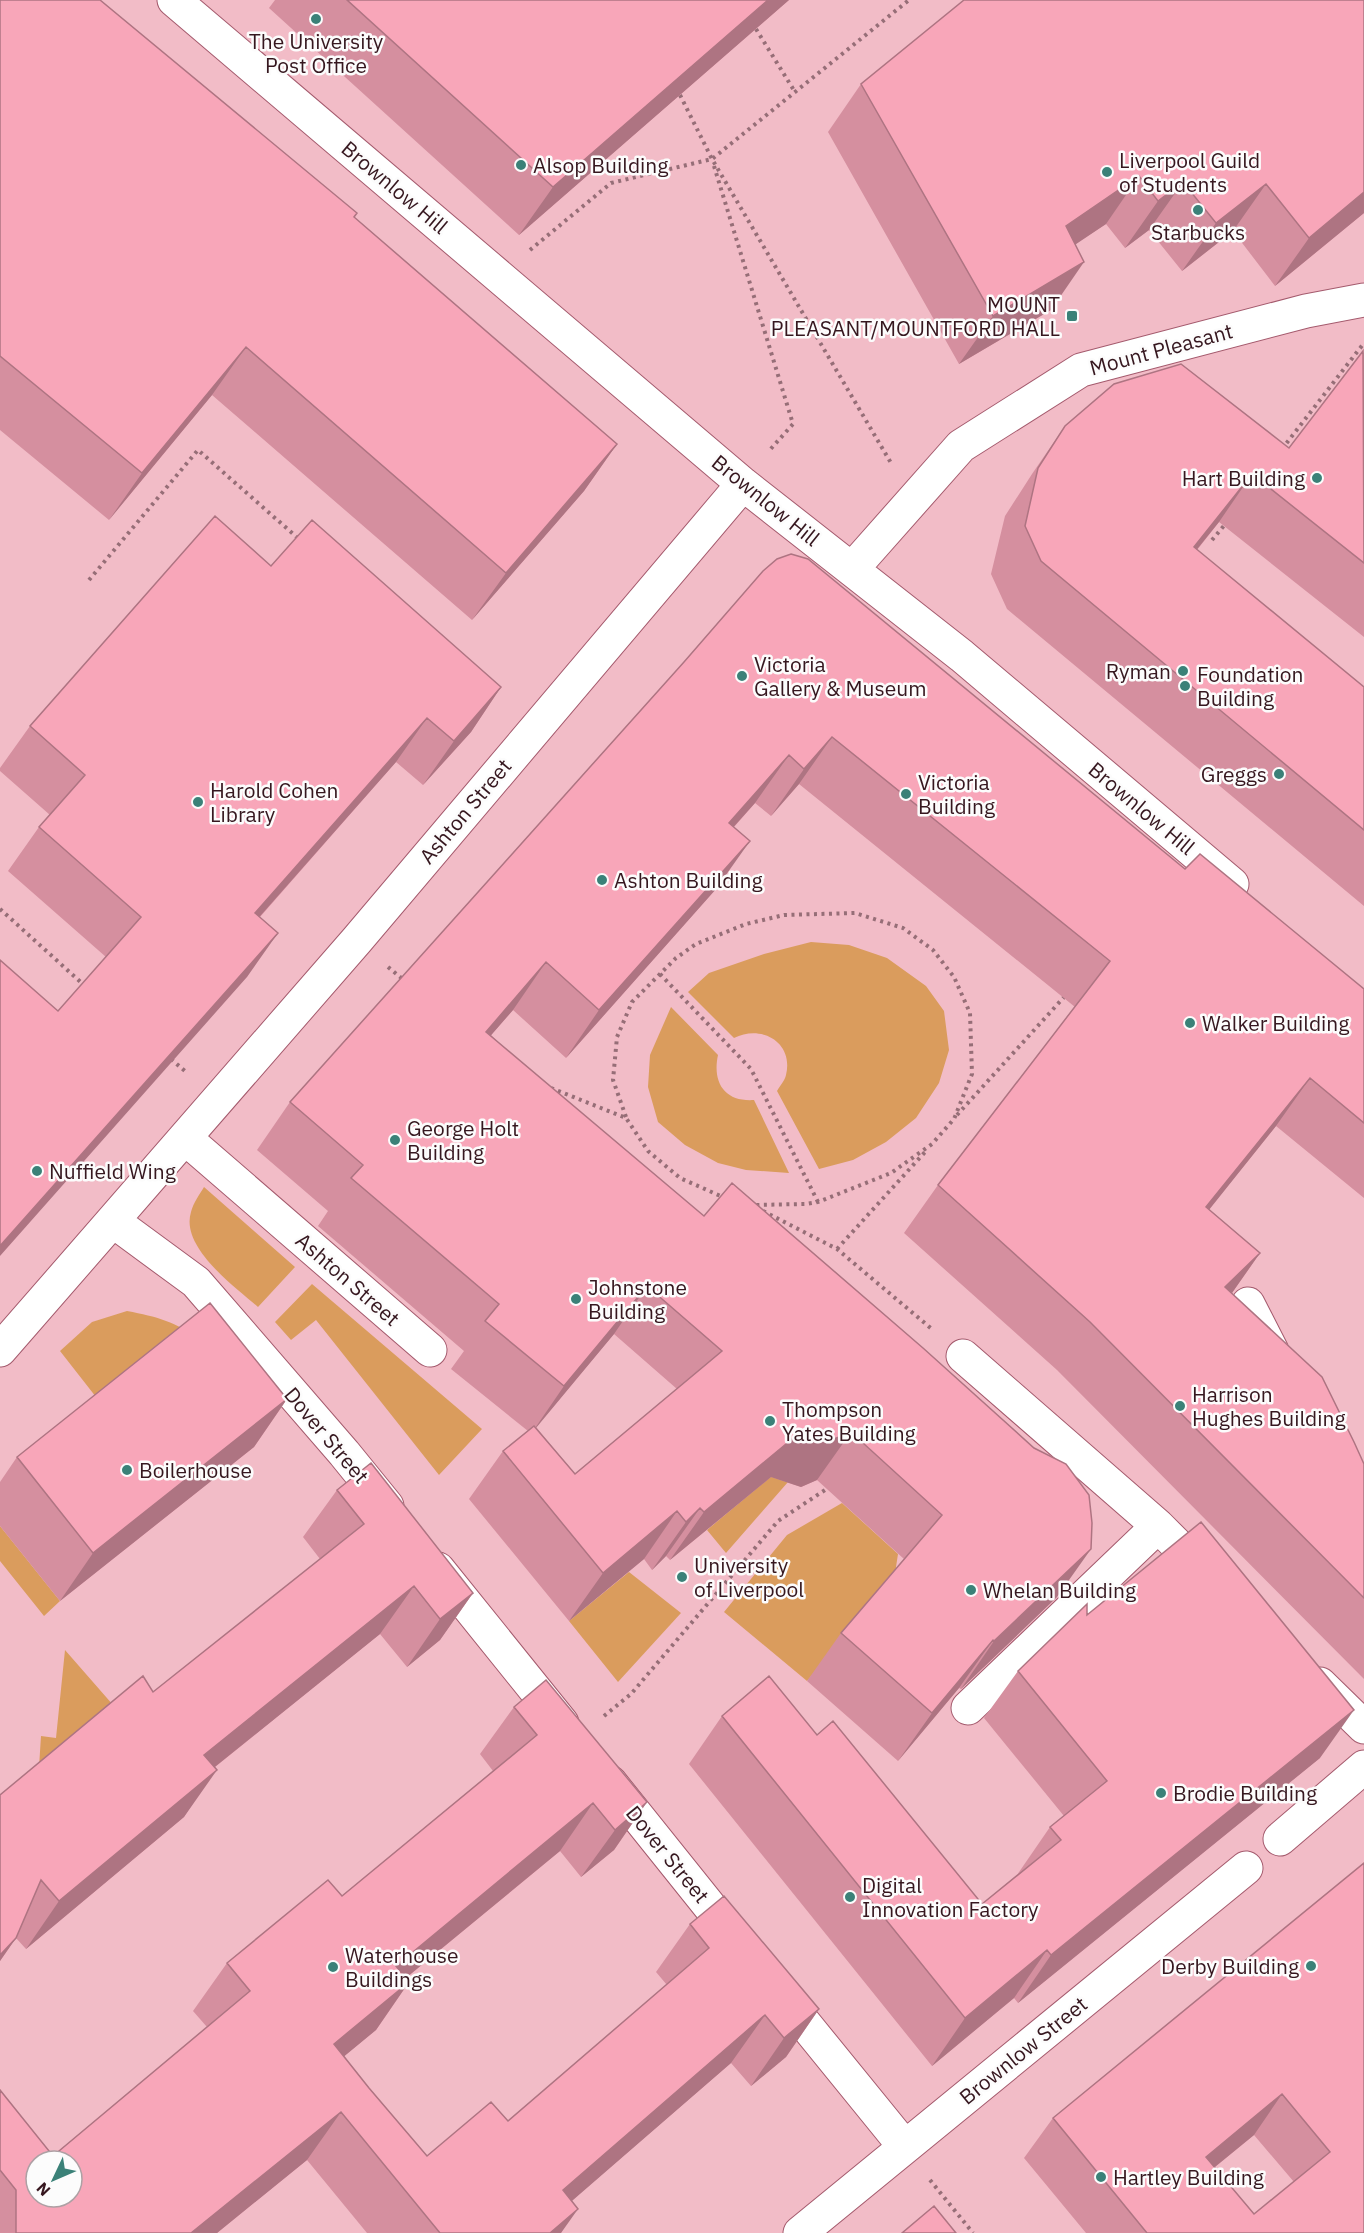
<svg xmlns="http://www.w3.org/2000/svg" width="1364" height="2233" viewBox="0 0 1364 2233" font-family="'IBM Plex Sans',sans-serif">
	<style>
		.built { fill: #f2bcc7; fill-rule: evenodd }
		.green { fill: #da9c5d }
		.lines { fill: none; stroke-linecap: round; stroke-linejoin: round }
		.minor-casing { stroke: #a45a6d; stroke-width: 35 }
		.path { stroke: #966e77; stroke-width: 4; stroke-dasharray: 3 4.5; stroke-linecap: butt }
		.minor { stroke: #fff; stroke-width: 33 }
		.wall { fill: #d58f9f; fill-rule: evenodd }
		.shaded-wall { fill: #ae7482 }
		.building { fill: #f8a6b9; stroke: #ae7482; stroke-width: 1.5; fill-rule: evenodd }
		.poi-dot { fill: #3b8178; stroke: #fcfcfc; stroke-width: 2 }
		.labels { text-anchor: middle; dominant-baseline: central; stroke-width: 5; stroke-linejoin: round; paint-order: stroke }
		.poi-label { font-size: 21px; fill: #36171f; stroke: #fcfcfc; text-anchor: start }
		.street-label { font-size: 21px; fill: #36171f; stroke: #fcfcfc }
	</style>
	<rect width="100%" height="100%" fill="#ffccd6"/>
	<!-- built -->
	<path class="built" d="M0 0H1364V2233H0ZM36 2161H72V2197H36Z"/>
	<!-- green -->
	<path class="green" d="M811 942 849 945 887 958 926 986 944 1011 949 1050 939 1083 916 1118 886 1142 853 1160 819 1169 777 1091C780 1086 785 1080 786 1075 794 1042 761 1024 734 1038L688 992 709 973 764 954Z
		M671 1007 718 1055C712 1083 725 1102 754 1100L789 1173 746 1170 718 1163 685 1145 658 1122 648 1087 650 1055Z
		M204 1187 295 1267 258 1307C235 1287 180 1247 191 1212 193 1203 200 1194 204 1187Z
		M312 1284 482 1429 439 1475 316 1320 291 1340 275 1322Z
		M127 1311C158 1317 174 1321 200 1340L96 1397 60 1351 92 1322Z
		M775 1473 788 1482 726 1553 707 1530Z
		M842 1503 898 1554 894 1580 807 1681 724 1612 787 1535Z
		M0 1526 60 1601 44 1616 0 1561Z
		M629 1572 681 1613 618 1682 569 1621Z
		M65 1650 134 1729 38 1783 41 1736 56 1738Z"/>
	<g class="lines">
		<!-- minor casing -->
		<g class="minor-casing">
			<path id="minor" d="M174 0 743 484 962 656 1232 884
				M853 568 961 446 1081 370 1306 311 1364 300
				M185 1138 430 1350
				M113 1221 196 1282 344 1453 387 1506
				M1248 1304 1272 1351
				M0 1350 357 940 743 484
				M963 1356 1158 1526 1207 1575
				M438 1569 562 1723
				M1320 1684 1364 1727
				M968 1708 1158 1526
				M610 1782 739 1943
				M1280 1839 1364 1767
				M779 1992 905 2147
				M800 2233 1246 1868"/>
		</g>
		<!-- path -->
		<path class="path" d="M756 29 795 92
			M680 95 712 159 891 463
			M714 166 793 424 768 452
			M530 250 611 183 712 159 909 0
			M1282 449 1364 343
			M1212 540 1227 522
			M89 580 198 450 300 540
			M0 909 85 986
			M388 967 405 981
			M660 974 751 1069 818 1202
			M171 1059 186 1072
			M551 1088 626 1118 648 1151 680 1178 725 1198
			M957 1115 1065 996
			M626 1117 613 1080 617 1037 632 1002 676 958 696 944 746 924 784 915 855 913 903 928 933 950 954 977 970 1013 972 1074 954 1119 932 1144 891 1173 818 1202 806 1204 753 1205
			M763 1211 837 1249 933 1330
			M837 1249 925 1152
			M604 1716 631 1694 778 1521 831 1486
			M930 2180 973 2233"/>
		<!-- minor -->
		<use href="#minor" class="minor"/>
	</g>
	<!-- wall -->
	<path class="wall" d="M0 0 354 217 617 444 584 491 472 620 212 395 109 520 0 430Z
		M275 0H789L519 235 269 8Z
		M1364 0V213L1275 286 1233 231 1182 271 1149 230 1125 248 1106 224 1075 244 1051 310 959 364 828 132 861 84Z
		M1364 352V637L1219 522 1197 550 1364 687V906L1007 609 991 574 1005 516 1032 474 1065 426 1289 448Z
		M271 566 501 687 471 732 423 785 396 762 260 917 247 977 58 1011 106 957 8 871 39 827 50 815 0 771V768L30 726Z
		M684 662 1185 869 1364 989V1198L1276 1126 1209 1209 1260 1253 1232 1293 1364 1464V1679L1057 1370 904 1233 938 1185 1075 1007 799 784 771 816 755 803 734 827 716 889 566 1058 513 1010 491 1035 1057 1597 961 1689 959 1688 898 1761 807 1681 841 1633 904 1559 817 1480 801 1487 771 1477 670 1560 666 1556 652 1570 644 1559 569 1621 469 1499 503 1451 528 1431 451 1369 464 1351 318 1226 328 1211 257 1150 290 1102ZM614 1334 677 1389 575 1474 536 1427Z
		M287 1399 254 1447 60 1601 0 1526V1482L17 1457Z
		M337 1490 473 1593 440 1640 407 1667 380 1634 215 1767 184 1817 26 1949 16 1938 0 1961V1795L153 1692 320 1559 303 1537Z
		M1087 1615 1320 1758 1018 2003 1014 1998 932 2066 689 1764 722 1716 817 1735 982 1904 1017 1875 1050 1827 1064 1816 984 1718 1018 1671Z
		M514 1707 647 1802 614 1850 581 1877 560 1851 406 1978 409 1982 376 2030 344 2056 369 2088 427 2156 508 2121 667 1985 656 1972 690 1924 819 2009 786 2057 751 2086 731 2063 571 2201 561 2233H367L307 2160 217 2233H0V2090L53 2156 207 2027 193 2011 227 1963 342 1896 493 1771 480 1754Z
		M1364 1863V2233H1086L1024 2158 1053 2118ZM1254 2135 1294 2182 1254 2214 1215 2167Z"/>
	<!-- shaded-wall -->
	<path class="shaded-wall" d="M768 0H789L519 235 553 187Z
		M1139 176 1106 224 1033 273 1066 226Z
		M1183 182 1149 230 1125 248 1158 201Z
		M1266 184 1233 231 1182 271 1216 223Z
		M1364 192V213L1275 286 1309 238Z
		M1084 262 1051 310 959 364 993 316Z
		M246 347 212 395 109 520 142 473Z
		M617 444 584 491 472 620 506 573Z
		M1252 474 1219 522 1160 595 1194 547Z
		M501 687 471 732 423 785 454 741Z
		M427 718 396 762 224 957 255 913Z
		M832 737 799 784 771 816 804 769Z
		M789 755 755 803 695 870 729 823Z
		M750 841 716 889 566 1058 599 1010Z
		M278 933 247 977 0 1256V1246Z
		M546 962 513 1010 453 1079 486 1032Z
		M1310 1078 1276 1126 1173 1255 1206 1207Z
		M1260 1253 1227 1300 1225 1287Z
		M647 1286 614 1334 531 1434 564 1386Z
		M287 1399 254 1447 60 1601 93 1553Z
		M804 1429 851 1432 817 1480 801 1487 771 1477 670 1560 704 1512Z
		M700 1508 666 1556 652 1570 686 1522Z
		M677 1511 644 1559 569 1621 603 1573Z
		M1091 1549 1057 1597 961 1689 994 1641Z
		M414 1586 380 1634 170 1803 204 1755Z
		M473 1593 440 1640 407 1667 440 1619Z
		M993 1640 959 1688 898 1761 932 1713Z
		M1354 1710 1320 1758 1018 2003 1051 1955Z
		M217 1770 184 1817 26 1949 59 1901Z
		M647 1802 614 1850 581 1877 615 1830Z
		M593 1803 560 1851 362 2014 396 1966Z
		M16 1938 0 1961V1955Z
		M1047 1950 1014 1998 932 2066 965 2018Z
		M409 1982 376 2030 301 2092 334 2044Z
		M819 2009 786 2057 751 2086 784 2038Z
		M765 2015 731 2063 535 2233 563 2190Z
		M1282 2094 1254 2135 1178 2197 1206 2157Z
		M341 2112 307 2160 217 2233H191Z
		M578 2209 561 2233H550Z"/>
	<!-- building -->
	<path class="building" d="M0 0H100L357 213 354 217 617 444 506 573 246 347 142 473 0 356Z
		M347 0H768L553 187Z
		M964 0H1364V192L1309 238 1266 184 1216 223 1183 182 1158 201 1139 176 1066 226 1084 262 993 316 861 84Z
		M1363 351 1364 563 1252 474 1194 547 1364 687V830L1041 561 1025 526 1038 468 1065 426 1114 384 1181 364 1289 448Z
		M215 516 271 566 312 520 501 687 454 741 427 718 255 913 278 933 0 1246V960L58 1011 141 917 39 827 85 775 30 726Z
		M791 554 808 559 1185 869 1200 854 1364 989V1123L1310 1078 1206 1207 1260 1253 1225 1287 1322 1377 1354 1442 1364 1464V1598L1090 1322 938 1185 1110 961 832 737 804 769 789 755 729 823 750 841 599 1010 546 962 486 1032 704 1216 732 1183 923 1348 1034 1448 1066 1464 1089 1495 1092 1523 1091 1549 994 1641 993 1640 932 1713 841 1633 942 1515 851 1432 834 1439 804 1429 704 1512 700 1508 686 1522 677 1511 603 1573 503 1451 534 1426 575 1474 722 1351 647 1286 564 1386 485 1321 499 1304 351 1178 363 1165 290 1102 684 662 763 571 777 559Z
		M210 1303 287 1399 93 1553 17 1457Z
		M371 1463 473 1593 440 1619 414 1586 204 1755 217 1770 59 1901 41 1880 16 1938 0 1955V1795L143 1676 153 1692 364 1524 337 1490Z
		M1201 1522 1354 1710 1051 1955 1047 1950 965 2018 722 1716 769 1676 817 1735 833 1721 982 1904 1061 1840 1050 1827 1107 1781 1018 1671 1087 1604V1615Z
		M546 1680 647 1802 615 1830 593 1803 396 1966 409 1982 334 2044 369 2088 427 2156 491 2102 508 2121 709 1948 690 1924 724 1896 819 2009 784 2038 765 2015 563 2190 578 2209 550 2233H440L341 2112 191 2233H16V2190L0 2170V2090L53 2156 250 1991 227 1963 328 1880 342 1896 537 1735 514 1707ZM36 2161H72V2197H36Z
		M1364 1863V2233H1147L1053 2118ZM1282 2094 1330 2152 1254 2214 1206 2157Z
		M934 2206 956 2233H902Z"/>
	<!-- markers -->
	<g class="poi-dot">
		<circle cx="316" cy="19" r="6"/>
		<circle cx="521" cy="165" r="6"/>
		<circle cx="1107" cy="172" r="6"/>
		<circle cx="1198" cy="210" r="6"/>
		<rect x="1066" y="310" width="12" height="12" rx="3"/>
		<circle cx="1317" cy="478" r="6"/>
		<circle cx="1183" cy="671" r="6"/>
		<circle cx="742" cy="676" r="6"/>
		<circle cx="1185" cy="686" r="6"/>
		<circle cx="1279" cy="774" r="6"/>
		<circle cx="906" cy="794" r="6"/>
		<circle cx="198" cy="802" r="6"/>
		<circle cx="602" cy="880" r="6"/>
		<circle cx="1190" cy="1023" r="6"/>
		<circle cx="395" cy="1140" r="6"/>
		<circle cx="37" cy="1171" r="6"/>
		<circle cx="576" cy="1299" r="6"/>
		<circle cx="1180" cy="1406" r="6"/>
		<circle cx="770" cy="1421" r="6"/>
		<circle cx="127" cy="1470" r="6"/>
		<circle cx="682" cy="1577" r="6"/>
		<circle cx="971" cy="1590" r="6"/>
		<circle cx="1161" cy="1793" r="6"/>
		<circle cx="850" cy="1897" r="6"/>
		<circle cx="1311" cy="1966" r="6"/>
		<circle cx="333" cy="1967" r="6"/>
		<circle cx="1101" cy="2177" r="6"/>
	</g>
	<g class="labels">
		<!-- poi labels -->
		<g class="poi-label">
			<text x="316" y="41" text-anchor="middle">The University<tspan x="316" dy="24">Post Office</tspan></text>
			<text x="1119" y="160">Liverpool Guild<tspan x="1119" dy="24">of Students</tspan></text>
			<text x="533" y="165">Alsop Building</text>
			<text x="1198" y="232" text-anchor="middle">Starbucks</text>
			<text x="1060" y="304" text-anchor="end">MOUNT<tspan x="1060" dy="24">PLEASANT/MOUNTFORD HALL</tspan></text>
			<text x="1305" y="478" text-anchor="end">Hart Building</text>
			<text x="754" y="664">Victoria<tspan x="754" dy="24">Gallery &amp; Museum</tspan></text>
			<text x="1171" y="671" text-anchor="end">Ryman</text>
			<text x="1197" y="674">Foundation<tspan x="1197" dy="24">Building</tspan></text>
			<text x="1267" y="774" text-anchor="end">Greggs</text>
			<text x="918" y="782">Victoria<tspan x="918" dy="24">Building</tspan></text>
			<text x="210" y="790">Harold Cohen<tspan x="210" dy="24">Library</tspan></text>
			<text x="614" y="880">Ashton Building</text>
			<text x="1202" y="1023">Walker Building</text>
			<text x="407" y="1128">George Holt<tspan x="407" dy="24">Building</tspan></text>
			<text x="49" y="1171">Nuffield Wing</text>
			<text x="588" y="1287">Johnstone<tspan x="588" dy="24">Building</tspan></text>
			<text x="1192" y="1394">Harrison<tspan x="1192" dy="24">Hughes Building</tspan></text>
			<text x="782" y="1409">Thompson<tspan x="782" dy="24">Yates Building</tspan></text>
			<text x="139" y="1470">Boilerhouse</text>
			<text x="694" y="1565">University<tspan x="694" dy="24">of Liverpool</tspan></text>
			<text x="983" y="1590">Whelan Building</text>
			<text x="1173" y="1793">Brodie Building</text>
			<text x="862" y="1885">Digital<tspan x="862" dy="24">Innovation Factory</tspan></text>
			<text x="345" y="1955">Waterhouse<tspan x="345" dy="24">Buildings</tspan></text>
			<text x="1299" y="1966" text-anchor="end">Derby Building</text>
			<text x="1113" y="2177">Hartley Building</text>
		</g>
		<!-- street labels -->
		<g class="street-label">
			<text transform="translate(395 187) rotate(40)">Brownlow Hill</text>
			<text transform="translate(1161 349) rotate(-15)">Mount Pleasant</text>
			<text transform="translate(766 500) rotate(39)">Brownlow Hill</text>
			<text transform="translate(1142 808) rotate(40)">Brownlow Hill</text>
			<text transform="translate(465 811) rotate(-50)">Ashton Street</text>
			<text transform="translate(348 1279) rotate(41)">Ashton Street</text>
			<text transform="translate(327 1435) rotate(50)">Dover Street</text>
			<text transform="translate(668 1854) rotate(51)">Dover Street</text>
			<text transform="translate(1023 2050) rotate(-39)">Brownlow Street</text>
		</g>
	</g>
	<!-- north arrow -->
	<g transform="translate(54 2179) rotate(226)"><circle r="28" fill="#fcfcfc" stroke="#ada0a4" stroke-width="1.5"/>
	<path d="M0-4.5L10 22L0 15L-10 22Z" fill="#3b8178"/>
	<text y="-9" font-size="16" font-weight="bold" text-anchor="middle" fill="#36171f">N</text>
	</g>
</svg>
